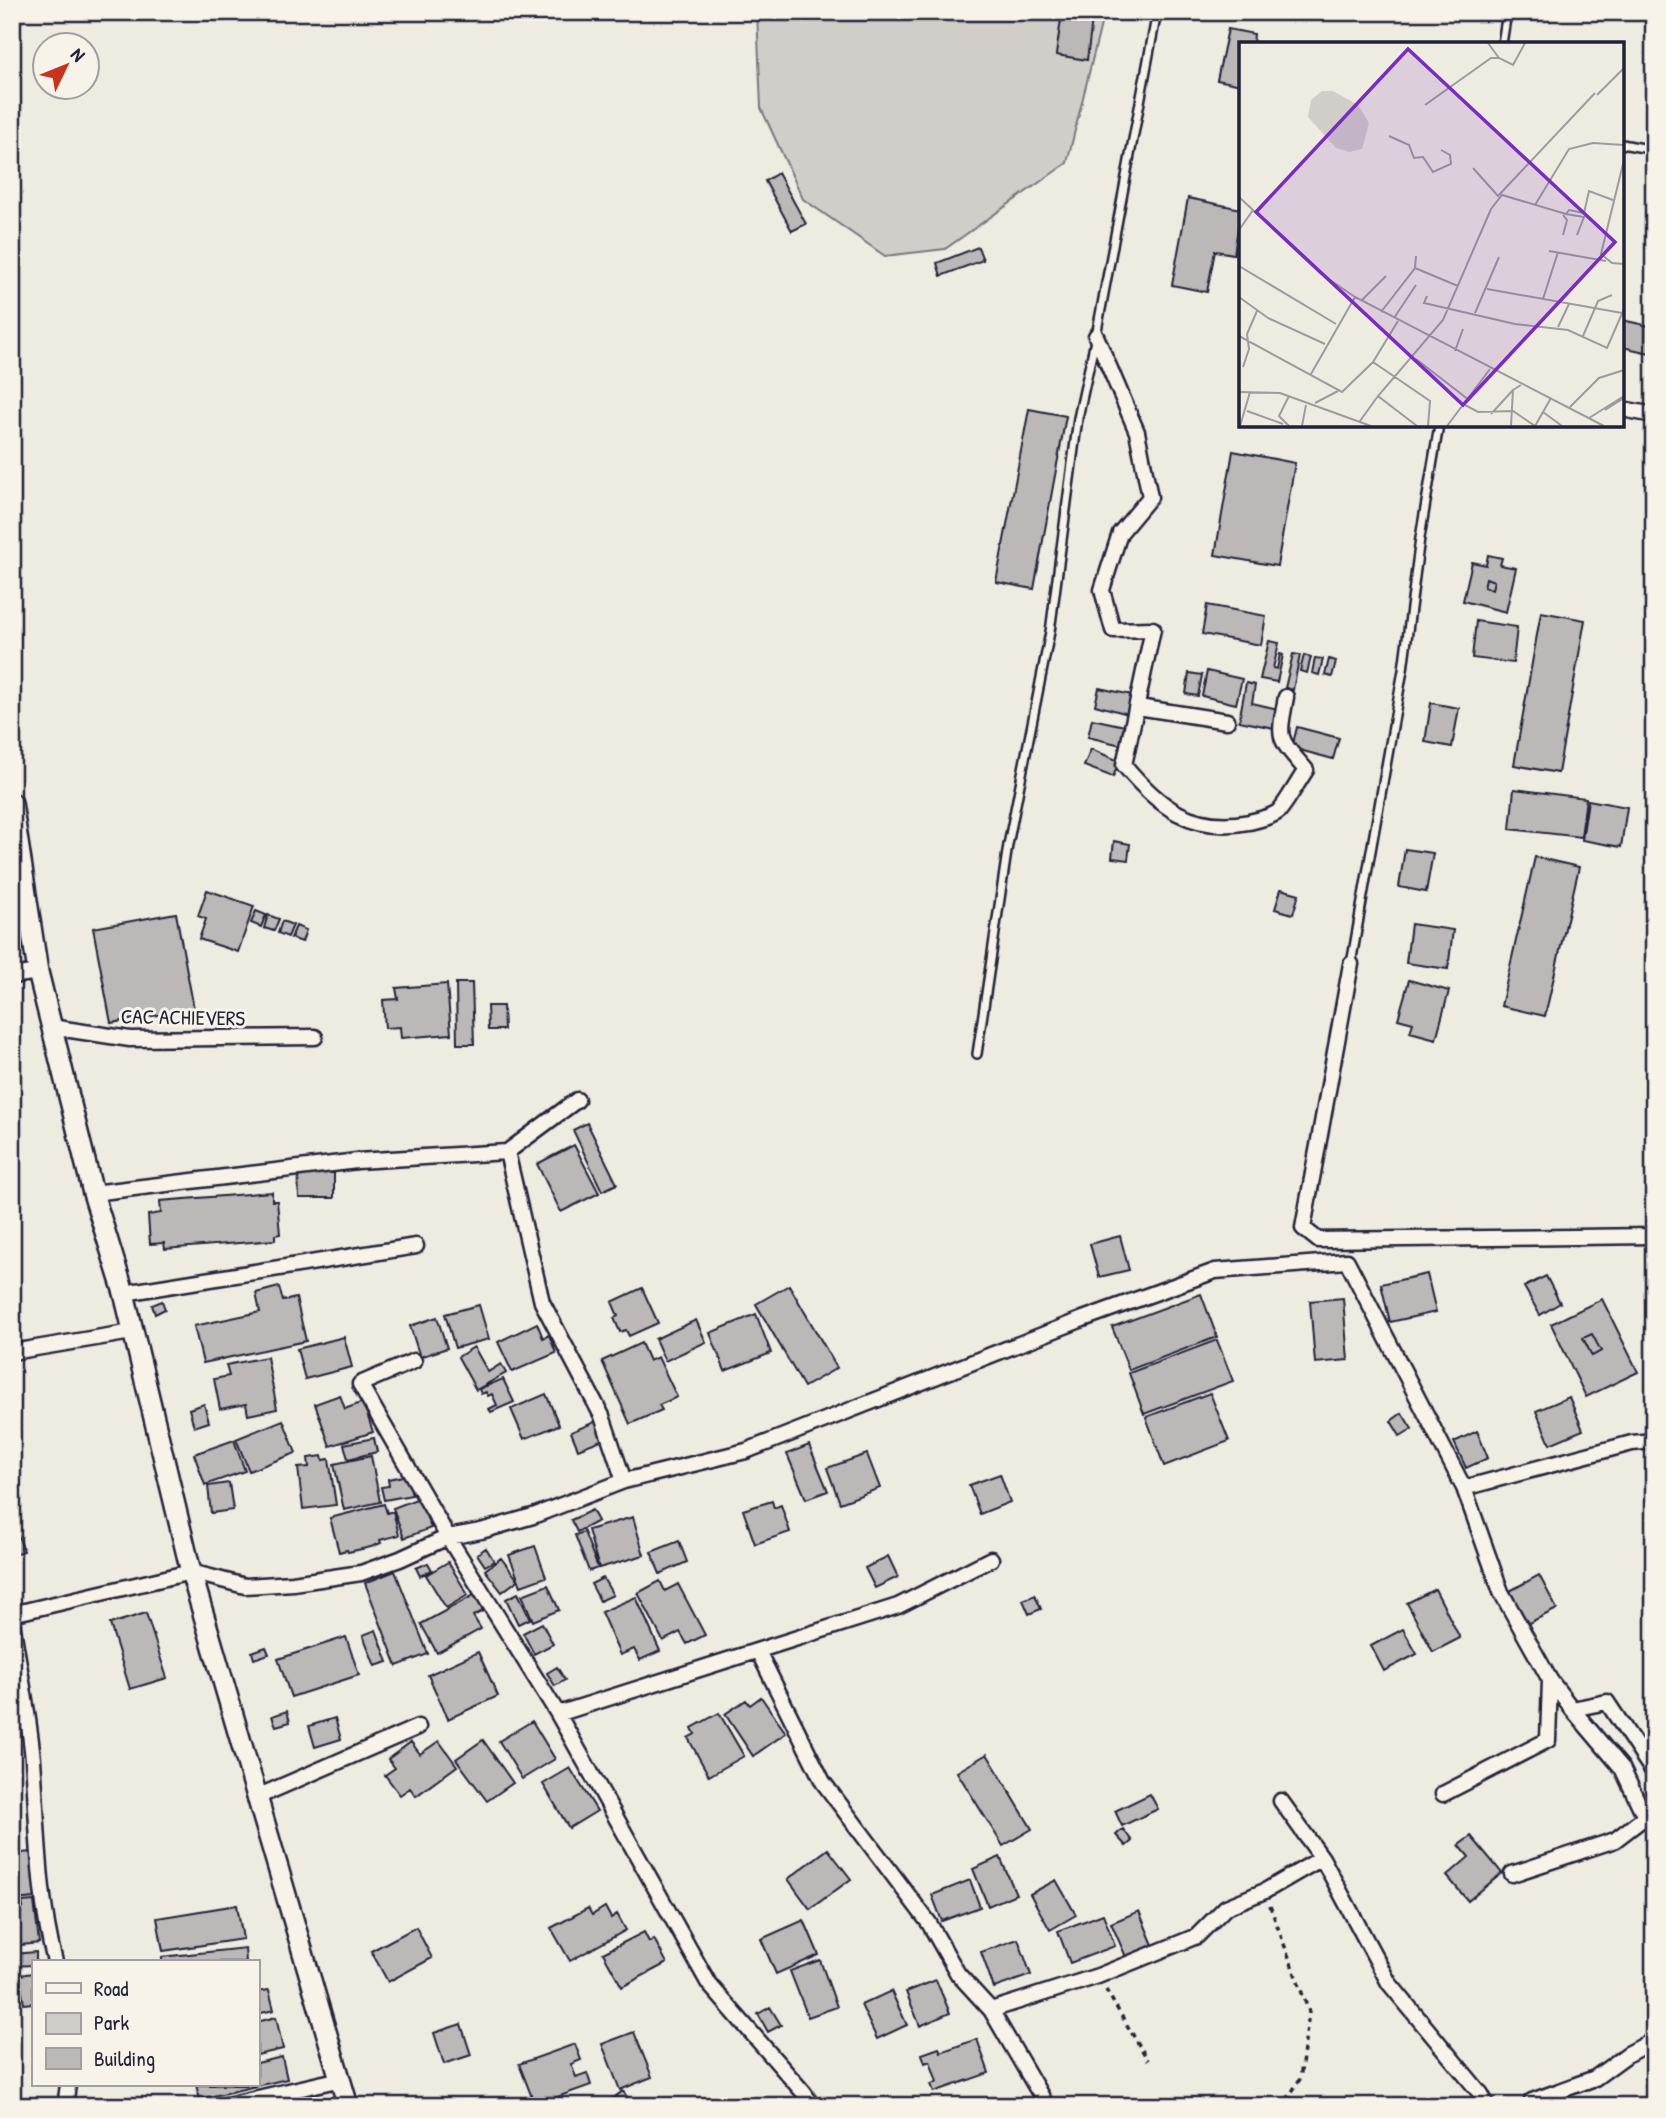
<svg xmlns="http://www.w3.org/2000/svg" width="1666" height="2118" viewBox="0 0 1666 2118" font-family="'Patrick Hand',sans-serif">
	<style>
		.green { fill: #d1cdc9; stroke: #7a7882; stroke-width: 2 }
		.building { fill: #bbb8b7; stroke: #22223b; stroke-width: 2; fill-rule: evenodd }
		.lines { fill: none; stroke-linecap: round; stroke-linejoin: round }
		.service-casing { stroke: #22223b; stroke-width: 12 }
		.minor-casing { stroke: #22223b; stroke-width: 19 }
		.tertiary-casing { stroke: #22223b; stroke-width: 24 }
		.path { stroke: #22223b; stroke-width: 3.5; stroke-dasharray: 5 5; stroke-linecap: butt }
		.service { stroke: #f7f3e8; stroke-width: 7 }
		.minor { stroke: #f7f3e8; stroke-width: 14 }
		.tertiary { stroke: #f7f3e8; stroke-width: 19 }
		.labels { text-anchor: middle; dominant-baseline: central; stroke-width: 6; stroke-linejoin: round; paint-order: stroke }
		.street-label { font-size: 21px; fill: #22223b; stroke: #f7f3e8 }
		.inset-road { fill: none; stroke: #9c9b9f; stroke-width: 2 }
		.view { fill: #7b2cbf; fill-opacity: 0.15; stroke: #7b2cbf; stroke-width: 3.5 }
		.inset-edge { fill: none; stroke: #22223b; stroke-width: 3.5 }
	</style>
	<rect width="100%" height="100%" fill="#eeebe1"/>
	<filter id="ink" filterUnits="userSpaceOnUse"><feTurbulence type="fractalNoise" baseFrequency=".0143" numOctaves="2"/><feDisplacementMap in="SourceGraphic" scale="14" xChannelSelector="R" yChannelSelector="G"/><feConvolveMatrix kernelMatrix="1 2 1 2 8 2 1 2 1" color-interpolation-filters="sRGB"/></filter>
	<g filter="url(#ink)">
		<!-- green -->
		<path class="green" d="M757 12H1104L1067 163 945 249 885 256 803 199 761 108Z"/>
		<!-- building -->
		<path class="building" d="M1062 12H1093L1087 60 1056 55Z
			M1228 29 1254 34 1253 44H1241V85L1217 80Z
			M778 173 806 224 792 231 765 181Z
			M1188 198 1241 209 1234 254 1215 251 1207 292 1172 285Z
			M978 247 983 260 941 276 937 263Z
			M1622 320 1654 327 1650 353 1622 347Z
			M1029 409 1066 416 1034 589 996 582Z
			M1233 451 1295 463 1277 566 1215 555Z
			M1488 555 1502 558 1500 565 1516 568 1506 612 1463 601 1472 562 1486 565ZM1486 578 1494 581 1492 589 1484 587Z
			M1486 578 1494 581 1492 589 1484 587Z
			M1207 605 1266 616 1261 645 1202 634Z
			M1541 612 1585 620 1558 773 1514 765Z
			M1476 621 1517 627 1513 663 1472 658Z
			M1269 641 1279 643 1273 668 1277 669 1280 654 1283 655 1277 682 1260 679Z
			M1293 654 1300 655 1293 690 1285 688Z
			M1304 655 1311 657 1307 673 1300 671Z
			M1315 658 1323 659 1319 675 1312 673Z
			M1329 659 1336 661 1332 677 1325 675Z
			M1207 671 1242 679 1236 704 1202 696Z
			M1189 673 1202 675 1198 696 1186 694Z
			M1246 683 1255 685 1252 703 1278 709 1274 728 1239 721Z
			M1099 688 1132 695 1128 714 1095 705Z
			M1431 703 1459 708 1452 747 1425 742Z
			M1092 719 1125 726 1121 745 1088 737Z
			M1297 727 1339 738 1333 759 1292 748Z
			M1091 749 1119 761 1113 777 1084 766Z
			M1514 789 1586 798 1581 837 1510 829Z
			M1588 800 1627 807 1621 847 1582 840Z
			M1114 841 1130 844 1128 860 1112 858Z
			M1405 849 1433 853 1426 892 1399 887Z
			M1535 857 1579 867 1545 1016 1501 1006Z
			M1281 889 1299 894 1293 914 1275 909Z
			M207 890 254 906 238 952 199 939 206 919 198 916Z
			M256 911 266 915 261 927 251 923Z
			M176 913 194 1009 111 1023 93 928Z
			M268 915 279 919 274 931 264 928Z
			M282 921 293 925 288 937 278 933Z
			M1411 924 1453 930 1448 969 1406 963Z
			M296 926 306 930 302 942 291 938Z
			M1409 980 1449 991 1436 1039 1410 1032 1413 1023 1398 1019Z
			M456 983H472L474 1044H457Z
			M447 984 451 1034 401 1038 400 1027 385 1028 383 1000 398 999 396 988Z
			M487 1006H503L504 1030H488Z
			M587 1123 617 1184 602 1191 573 1130Z
			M574 1145 599 1193 561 1212 537 1164Z
			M298 1173H334V1198H299Z
			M272 1192V1201H277L280 1234 275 1235V1240L165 1249 164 1243 150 1244 148 1215 161 1213 160 1201Z
			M1120 1236 1129 1270 1099 1277 1090 1244Z
			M1427 1274 1436 1312 1390 1322 1381 1284Z
			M1546 1276 1560 1303 1540 1315 1524 1287Z
			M789 1285 837 1368 804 1387 756 1304Z
			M279 1287 283 1301 296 1298 306 1341 203 1363 194 1326 260 1312 256 1293Z
			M642 1288 658 1323 629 1336 626 1330 620 1332 614 1318 618 1316 612 1302Z
			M1201 1294 1217 1337 1129 1370 1112 1327Z
			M1343 1298 1348 1360 1315 1363 1310 1301Z
			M1602 1299 1638 1372 1586 1397 1551 1324ZM1592 1334 1601 1351 1592 1356 1583 1338Z
			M162 1301 165 1309 155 1314 152 1305Z
			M479 1305 489 1339 455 1348 445 1314Z
			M756 1314 771 1353 725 1371 710 1333Z
			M437 1317 447 1348 420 1357 410 1326Z
			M696 1320 706 1342 665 1361 655 1339Z
			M537 1323 543 1338 549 1335 556 1353 512 1372 498 1342Z
			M1592 1334 1601 1351 1592 1356 1583 1338Z
			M344 1337 352 1367 305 1379 297 1349Z
			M1217 1340 1233 1381 1144 1414 1129 1373Z
			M641 1343 649 1361 658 1357 677 1397 659 1405 662 1410 630 1424 602 1361Z
			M474 1347 488 1372 501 1364 506 1373 476 1390 458 1357Z
			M267 1357 277 1409 248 1415 246 1404 220 1409 214 1379 229 1376 226 1365Z
			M503 1379 514 1402 491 1412 489 1409 497 1405 492 1394 488 1396 486 1392 481 1394 479 1389Z
			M1210 1393 1229 1441 1164 1466 1146 1417Z
			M546 1394 559 1425 524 1439 511 1409Z
			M340 1395 345 1409 363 1402 373 1432 330 1446 315 1404Z
			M1569 1397 1583 1430 1550 1444 1536 1411Z
			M204 1404 209 1422 194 1427 189 1409Z
			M1402 1413 1412 1429 1400 1436 1391 1421Z
			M283 1420 296 1453 249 1471 236 1439Z
			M597 1421 604 1439 578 1449 571 1432Z
			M1477 1431 1488 1458 1466 1468 1454 1442Z
			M374 1438 377 1452 348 1459 344 1444Z
			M234 1440 245 1471 205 1485 194 1454Z
			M809 1445 828 1491 806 1499 787 1454Z
			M867 1454 880 1488 840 1503 827 1468Z
			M322 1456 323 1460 329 1459 336 1505 303 1509 298 1468 309 1467 308 1458Z
			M371 1456 380 1502 344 1510 334 1464Z
			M1000 1474 1010 1502 980 1514 969 1485Z
			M408 1475 412 1495 384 1500 381 1487 389 1486 388 1479Z
			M229 1483 233 1510 211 1513 208 1486Z
			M419 1498 431 1528 404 1538 393 1508Z
			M772 1501 774 1508 781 1505 790 1532 755 1544 743 1510Z
			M384 1504 387 1513 393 1511 399 1535 380 1540 381 1543 371 1547 348 1552 347 1550 339 1552 330 1518Z
			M592 1510 598 1521 577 1532 571 1520Z
			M633 1517 644 1555 599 1568 588 1530Z
			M16 1530 24 1551 12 1555V1531Z
			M584 1532 598 1568 589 1571 575 1535Z
			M679 1541 687 1562 660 1574 651 1552Z
			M535 1546 546 1577 521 1586 509 1555Z
			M486 1548 494 1561 485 1566 477 1554Z
			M888 1556 898 1577 875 1588 865 1568Z
			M501 1558 518 1580 502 1592 485 1570Z
			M448 1562 468 1595 446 1608 426 1575Z
			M428 1563 432 1570 420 1576 416 1568Z
			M395 1571 428 1654 397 1666 365 1583Z
			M1539 1575 1557 1609 1525 1625 1508 1592Z
			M603 1578 613 1595 600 1601 591 1584Z
			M660 1581 665 1591 678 1584 705 1635 687 1644 680 1632 663 1641 638 1593Z
			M548 1585 559 1610 533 1621 522 1595Z
			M1435 1589 1460 1638 1433 1652 1407 1603Z
			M518 1593 530 1619 518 1624 506 1599Z
			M474 1595 483 1611 473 1616 481 1629 437 1653 421 1624Z
			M1035 1595 1041 1609 1029 1614 1023 1600Z
			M636 1597 660 1651 640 1660 634 1649 620 1655 601 1612Z
			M146 1613 167 1678 130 1689 110 1624Z
			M542 1623 553 1644 534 1654 523 1633Z
			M1403 1629 1417 1654 1384 1671 1371 1646Z
			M376 1630 388 1662 375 1666 363 1635Z
			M346 1637 359 1675 291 1697 278 1659Z
			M266 1647 269 1654 254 1659 252 1652Z
			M478 1652 498 1696 448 1719 428 1675Z
			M557 1667 565 1680 555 1686 547 1673Z
			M761 1697 786 1733 753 1756 725 1714 746 1700 750 1705Z
			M287 1711 290 1722 276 1726 272 1716Z
			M719 1713 744 1756 709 1776 688 1738 695 1734 692 1728Z
			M335 1718 341 1739 315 1747 309 1726Z
			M532 1721 555 1759 522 1779 499 1741Z
			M483 1740 513 1783 487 1801 456 1759Z
			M439 1741 457 1766 416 1796 410 1788 400 1795 385 1775 395 1768 388 1759 411 1742 420 1754Z
			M987 1754 1032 1829 1003 1846 957 1772Z
			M570 1768 597 1811 569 1828 543 1784Z
			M1150 1794 1158 1809 1122 1826 1115 1811Z
			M1123 1829 1132 1841 1126 1846 1116 1835Z
			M1471 1836 1502 1873 1468 1901 1447 1876 1469 1857 1459 1845Z
			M828 1849 851 1879 810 1909 788 1879Z
			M31 1852 36 1898 12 1900V1854Z
			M1000 1857 1016 1894 988 1906 973 1869Z
			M970 1880 980 1907 942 1921 932 1895Z
			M1056 1880 1076 1915 1050 1930 1030 1894Z
			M34 1901 39 1943 12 1946V1909L23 1908 22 1902Z
			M237 1905 243 1939 163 1951 157 1918Z
			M605 1907 611 1918 617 1914 626 1930 570 1961 551 1928 588 1908 592 1915Z
			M1139 1911 1153 1945 1126 1957 1111 1923Z
			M1103 1914 1115 1946 1070 1963 1058 1931Z
			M804 1920 819 1955 776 1974 761 1939Z
			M416 1927 432 1958 388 1982 371 1951Z
			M644 1932 649 1942 654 1939 667 1963 622 1987 603 1953Z
			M1018 1939 1031 1975 994 1988 981 1952Z
			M245 1948 246 1962H162V1957Z
			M36 1952V1962H33V1965L12 1966V1954Z
			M820 1960 837 2007 808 2017 790 1971Z
			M33 1973V2003L24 2004 19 1975Z
			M936 1980 950 2013 920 2026 906 1992Z
			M269 1990 274 2010 257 2014V1992Z
			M891 1991 907 2025 877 2039 861 2005Z
			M770 2007 781 2025 768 2032 758 2014Z
			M276 2017 283 2049 257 2055V2022Z
			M461 2024 471 2055 444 2064 434 2033Z
			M634 2032 652 2077 620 2090 602 2044Z
			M977 2039 989 2073 934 2092 931 2084 937 2082 930 2061 925 2063 922 2054 939 2048 941 2052Z
			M575 2044 581 2060 571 2064 576 2077 587 2073 591 2085 535 2105 519 2064Z
			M282 2057 287 2079 200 2099 196 2085H257V2063Z
			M623 2091 630 2101 624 2106H617L612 2099Z
			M293 2099 295 2106H269Z"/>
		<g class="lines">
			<!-- service casing -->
			<g class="service-casing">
				<path id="service" d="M1502 44 1507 12
					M1622 144 1654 150
					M1351 964 1403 670 1420 538 1439 425
					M977 1054 1008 845 1050 632 1078 418 1096 336 1157 12"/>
			</g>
			<!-- minor casing -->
			<g class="minor-casing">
				<path id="minor" d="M1096 336 1137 432 1150 497 1120 533 1102 590 1113 630 1153 629 1124 765C1159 807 1192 833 1249 822 1258 820 1272 817 1279 811 1289 799 1297 783 1306 770 1277 736 1278 741 1286 697
					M1622 409 1654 415
					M1138 707 1227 721
					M1351 964 1303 1228 1318 1240 1654 1236
					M12 976 38 972
					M51 1027 130 1039 315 1037
					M507 1152 542 1302 602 1416 624 1481
					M93 1193 357 1161 507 1152 577 1100
					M124 1293 416 1246
					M12 1352 132 1332
					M414 1361 360 1384 448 1537 558 1714 709 1984 804 2093 812 2106
					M1464 1488 1632 1443 1654 1441
					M12 1614 191 1572 245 1586 293 1583 361 1573 400 1559 448 1537 481 1531 533 1516 624 1481 746 1451 1083 1319 1215 1271 1347 1261 1464 1488 1501 1592 1550 1680 1572 1709 1607 1702 1654 1773
					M12 1622C19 1668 29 1714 33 1760 38 1827 38 1897 55 1962
					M758 1651 823 1782 929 1923 958 1974 991 2010 1047 2106
					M558 1714 898 1606 991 1559
					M1443 1794 1548 1740 1550 1680
					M257 1797 418 1727
					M1281 1801 1322 1858 1389 1983 1481 2094 1487 2106
					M1512 1874 1615 1840 1645 1817 1622 1768 1572 1709
					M991 2010 1098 1976 1197 1936 1226 1907 1265 1891 1322 1858
					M65 2106 68 2085
					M223 2106 341 2079
					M1531 2106 1532 2101 1595 2078 1628 2054 1654 2040"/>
			</g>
			<!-- tertiary casing -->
			<g class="tertiary-casing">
				<path id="tertiary" d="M12 803 38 972 93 1193 124 1293 191 1572 348 2106"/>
			</g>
			<!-- path -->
			<path class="path" d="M1270 1906 1309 2012 1300 2079 1283 2106
				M1106 1990 1148 2060"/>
			<!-- service -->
			<use href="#service" class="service"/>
			<!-- minor -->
			<use href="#minor" class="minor"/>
			<!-- tertiary -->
			<use href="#tertiary" class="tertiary"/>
		</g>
	</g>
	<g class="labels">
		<!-- street labels -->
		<g class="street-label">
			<text transform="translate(183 1017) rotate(1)">CAC ACHIEVERS</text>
		</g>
	</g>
	<!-- overview -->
	<g transform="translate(1239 42)">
		<rect width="385" height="385" fill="#eeebe1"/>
		<path d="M83 49H94L119 63 130 81 123 107 110 110 97 106 69 75 72 58Z" fill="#d1cdc9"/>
		<path class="inset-road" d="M249 1 260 16 274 23 286 1M358 53 385 26M186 63 252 16H260M150 94 170 103 175 116 184 115 194 130 212 122 211 113 202 108M385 118 362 212 373 221 385 222M234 126 259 154 356 51M0 155 81 231 116 255 365 384M296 163 330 107 354 101 385 103M327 172 345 175 338 193M324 173 328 178 324 193M0 188 14 168M310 209 367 219M0 224 97 282M176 226 219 244M248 247 383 271M188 254 185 261 276 282 329 288 368 306 385 267M0 255 29 276 86 302M304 257 319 210M122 259 147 234M142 270 176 226 177 214M236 271 260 215M155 276 177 243M319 285 330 262M0 294 103 350 134 320 159 279M344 294 359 259 373 253M216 309 224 287M177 317 230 358M134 320 191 359 189 384M4 325 10 307 8 292 18 269M72 332 116 255M0 350 41 351 132 384M50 354 40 374 50 384M76 361 99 349M226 363 239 370 274 369 296 384M331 365 360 336 385 328M366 368 385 356M8 369 44 382M304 370 323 384M252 372 274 348M350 376 385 354M121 379 139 354M1 384 11 350M63 384 67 363M178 384 139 354 204 278 252 167 263 153 327 172 330 168 345 171 350 149 374 158M208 384 251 327M272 384 274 348 282 343M296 384 312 356"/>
		<path class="view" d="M169 7 376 200 224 363 17 170Z"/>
		<rect width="385" height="385" class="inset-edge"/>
	</g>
	<!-- margin -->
	<rect width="1666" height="2118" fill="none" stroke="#f7f3e8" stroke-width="42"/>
	<rect x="21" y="21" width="1624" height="2076" fill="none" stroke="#22223b" stroke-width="2.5" filter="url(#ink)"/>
	<!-- legend -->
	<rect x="32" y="1960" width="228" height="126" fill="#f7f3e8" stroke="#a29fa3" stroke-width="2"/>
	<rect x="46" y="1983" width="35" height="10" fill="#f7f3e8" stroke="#a29fa3" stroke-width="2"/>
	<text x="94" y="1996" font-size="21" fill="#22223b">Road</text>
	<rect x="46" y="2013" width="35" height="21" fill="#d1cdc9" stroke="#a29fa3" stroke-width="2"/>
	<text x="94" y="2030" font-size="21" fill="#22223b">Park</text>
	<rect x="46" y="2048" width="35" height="21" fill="#bbb8b7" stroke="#a29fa3" stroke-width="2"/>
	<text x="94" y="2066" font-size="21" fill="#22223b">Building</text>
	<!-- north arrow -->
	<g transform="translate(66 66) rotate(47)"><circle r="33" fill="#f7f3e8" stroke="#a29fa3" stroke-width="2"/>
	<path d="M0-5L12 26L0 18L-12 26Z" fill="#c8321e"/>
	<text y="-10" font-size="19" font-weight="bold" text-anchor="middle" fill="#22223b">N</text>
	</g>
</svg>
